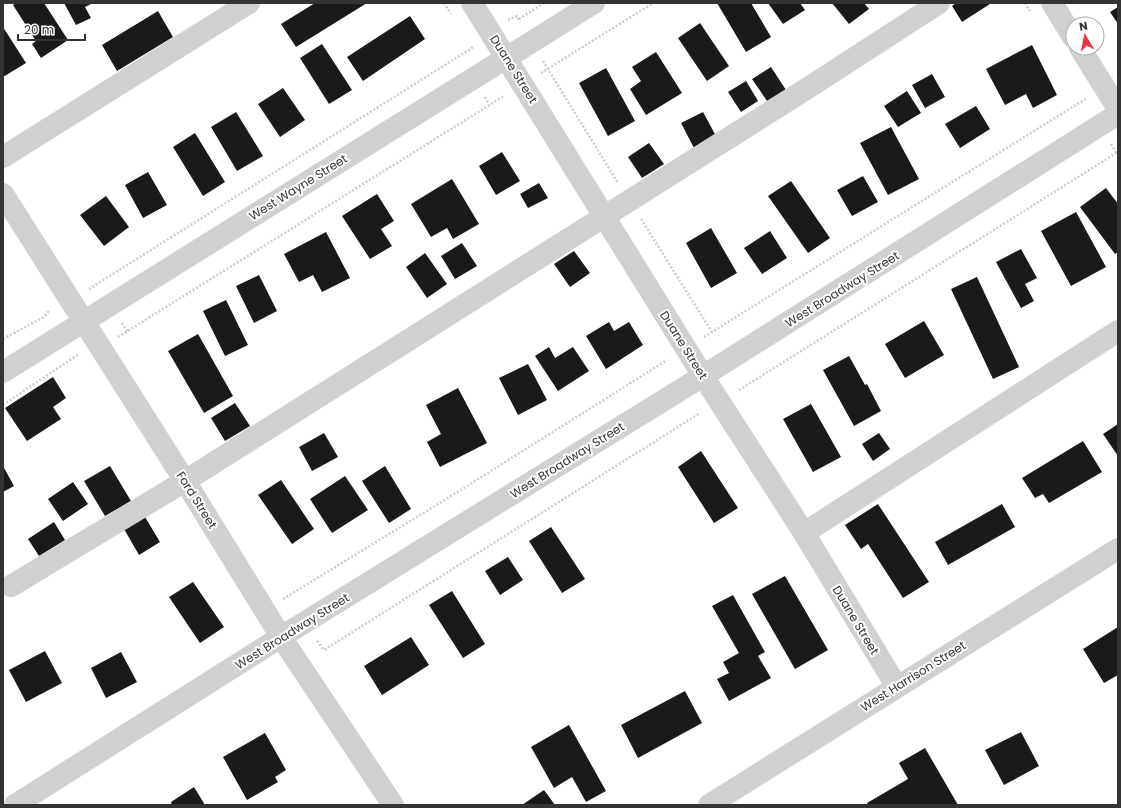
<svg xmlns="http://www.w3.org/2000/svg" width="1121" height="808" viewBox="0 0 1121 808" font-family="Poppins,sans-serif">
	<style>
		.building { fill: #1a1a1a }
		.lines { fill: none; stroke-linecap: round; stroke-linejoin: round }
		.path { stroke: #cdcdcd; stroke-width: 2.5; stroke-dasharray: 2 2; stroke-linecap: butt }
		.minor { stroke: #d0d0d0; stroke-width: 22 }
		.labels { text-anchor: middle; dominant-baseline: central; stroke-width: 4; stroke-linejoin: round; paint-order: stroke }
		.street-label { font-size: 12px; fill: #333; stroke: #fff }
	</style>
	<rect width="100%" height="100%" fill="#fff"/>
	<!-- building -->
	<path class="building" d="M16 3H44L68 40 41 58 32 44 36 41 13 5Z
		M64 3H93L85 7 91 18 76 25Z
		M315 3H367L296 47 281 24Z
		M717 3H751L771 37 746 52Z
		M768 3H800L805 10 783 24Z
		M832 3H864L869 9 849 24Z
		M956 3H989L990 4 962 22 952 6Z
		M1118 7V24L1110 12Z
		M158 11 173 37 117 71 102 45Z
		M410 16 425 39 363 81 347 57Z
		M700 23 729 66 707 81 678 38Z
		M3 27 26 63 3 77Z
		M322 44 352 90 329 104 300 58Z
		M1032 45 1057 95 1033 108 1026 94 1005 105 986 69Z
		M656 52 682 93 646 115 630 89 641 81 632 67Z
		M771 67 786 90 767 101 752 79Z
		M606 68 635 121 608 136 579 83Z
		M932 74 945 97 925 108 912 85Z
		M746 81 758 101 741 112 728 92Z
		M283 88 305 120 280 137 258 104Z
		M907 91 921 113 898 127 884 106Z
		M976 106 990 129 960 148 945 124Z
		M236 112 263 156 237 171 211 127Z
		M703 112 716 136 694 148 681 123Z
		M891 127 919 179 888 195 860 143Z
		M195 133 225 182 203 196 173 147Z
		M649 143 664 164 642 178 628 157Z
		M502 152 520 181 496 195 479 166Z
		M148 172 167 205 143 218 125 185Z
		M863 176 878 202 852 216 837 190Z
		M452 179 479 224 453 239 447 228 431 237 411 204Z
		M791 181 830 238 808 253 768 196Z
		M539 183 548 198 528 208 520 194Z
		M1106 188 1118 204V252L1115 254 1080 207Z
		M377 194 394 221 381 229 392 246 370 259 342 216Z
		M106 196 129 227 104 246 80 215Z
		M1076 212 1106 267 1071 286 1041 231Z
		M711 228 737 273 711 288 686 243Z
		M770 231 787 258 762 274 744 248Z
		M326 232 350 278 322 292 313 275 299 282 284 254Z
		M462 243 477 266 455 279 441 256Z
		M1021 249 1037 278 1025 284 1034 301 1021 308 996 262Z
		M574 251 590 273 570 287 554 264Z
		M425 253 447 284 427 298 406 267Z
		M259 275 277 311 254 323 236 286Z
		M977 277 1019 367 993 379 951 289Z
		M226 300 248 345 225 356 203 311Z
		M924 321 944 355 905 378 885 344Z
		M609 322 614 331 629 322 643 345 606 369 586 336Z
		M198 334 233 396 204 413 168 351Z
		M549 347 555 358 573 347 589 371 558 391 535 356Z
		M849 356 865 385 867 384 881 411 854 426 823 370Z
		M528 364 547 400 518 415 499 378Z
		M53 377 66 398 53 407 61 419 27 441 5 408Z
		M458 388 487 443 440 467 427 442 441 434 426 405Z
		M235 403 250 426 225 441 211 418Z
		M811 404 841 457 813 472 783 419Z
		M1118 424V456L1103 434Z
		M324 433 338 457 312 471 299 447Z
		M879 433 890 449 873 461 862 444Z
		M1083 441 1102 472 1049 503 1043 494 1035 498 1022 478Z
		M701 451 738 508 714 523 678 467Z
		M3 466 14 486 3 492Z
		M110 466 131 501 105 516 84 481Z
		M385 466 411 509 389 523 362 481Z
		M345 476 368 510 332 533 310 499Z
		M281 480 314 529 292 544 258 495Z
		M73 482 88 504 63 521 48 499Z
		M878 504 929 582 903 598 868 544 861 549 845 525Z
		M1002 504 1015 527 948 565 935 542Z
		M145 517 160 542 139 555 124 529Z
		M54 522 65 540 39 556 28 539Z
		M551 527 585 579 562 593 529 541Z
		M508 557 523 580 500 595 485 571Z
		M785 576 828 650 795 669 752 594Z
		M193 582 224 627 200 643 169 597Z
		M452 591 485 644 463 658 429 605Z
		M733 595 765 652 758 656 771 678 729 701 717 679 729 673 723 662 739 653 712 606Z
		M1118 627V675L1104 683 1083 649Z
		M411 637 429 665 382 695 364 666Z
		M45 651 62 683 26 702 9 670Z
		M121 652 137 682 106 698 91 668Z
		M685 691 702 723 638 758 621 725Z
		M569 725 606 791 586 802 572 777 554 788 531 747Z
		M1021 732 1039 766 1004 785 985 750Z
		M265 733 286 770 275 777 278 782 247 800 223 757Z
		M925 748 958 805H868L867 803 908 779 899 763Z
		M194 787 205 805H172L171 802Z
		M544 790 555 805H522Z"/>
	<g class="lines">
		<!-- path -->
		<path class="path" d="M444 3 451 14
			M1025 3 1030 11
			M519 19 544 3
			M508 20 517 16 520 22
			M543 61 618 183
			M541 73 653 3
			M485 97 489 105
			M1111 144 1116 153
			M641 219 712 332
			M89 289 472 48 471 46
			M122 323 127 331
			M118 337 504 96
			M704 337 1087 98
			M3 339 44 317 48 312 51 313
			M739 390 1118 152
			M3 405 79 354
			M283 599 456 493 667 360
			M317 641 324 650 700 413"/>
		<!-- minor -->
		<path class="minor" d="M472 3 703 376 804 533 897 687
			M1052 3 1073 37
			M1080 48 1118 109
			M3 157 249 3
			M3 194 185 481 281 637 393 805
			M3 372 594 3
			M804 533 1118 331
			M11 586 185 481 811 86 939 3
			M15 805 281 637 703 376 1118 114
			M709 805 1118 549"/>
	</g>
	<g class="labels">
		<!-- street labels -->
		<g class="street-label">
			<text transform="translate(514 69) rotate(58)">Duane Street</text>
			<text transform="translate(298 187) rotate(-32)">West Wayne Street</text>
			<text transform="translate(842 289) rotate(-32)">West Broadway Street</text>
			<text transform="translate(684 345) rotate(58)">Duane Street</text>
			<text transform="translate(567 460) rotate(-32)">West Broadway Street</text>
			<text transform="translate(197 500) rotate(58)">Ford Street</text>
			<text transform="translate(856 620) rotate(59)">Duane Street</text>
			<text transform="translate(292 631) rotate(-32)">West Broadway Street</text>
			<text transform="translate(913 676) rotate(-32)">West Harrison Street</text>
		</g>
	</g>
	<!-- border -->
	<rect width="1121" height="808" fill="none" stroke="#333333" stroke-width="8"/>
	<!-- north arrow -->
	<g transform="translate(1085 36) rotate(350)"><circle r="19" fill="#ffffff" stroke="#adadad"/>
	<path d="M0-3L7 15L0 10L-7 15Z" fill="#e63946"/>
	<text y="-6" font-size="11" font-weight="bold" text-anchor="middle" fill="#333333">N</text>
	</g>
	<!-- scale -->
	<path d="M18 34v6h67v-6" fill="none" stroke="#333333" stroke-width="2"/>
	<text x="24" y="34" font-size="12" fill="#333333" stroke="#ffffff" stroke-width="3" paint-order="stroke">20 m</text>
</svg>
